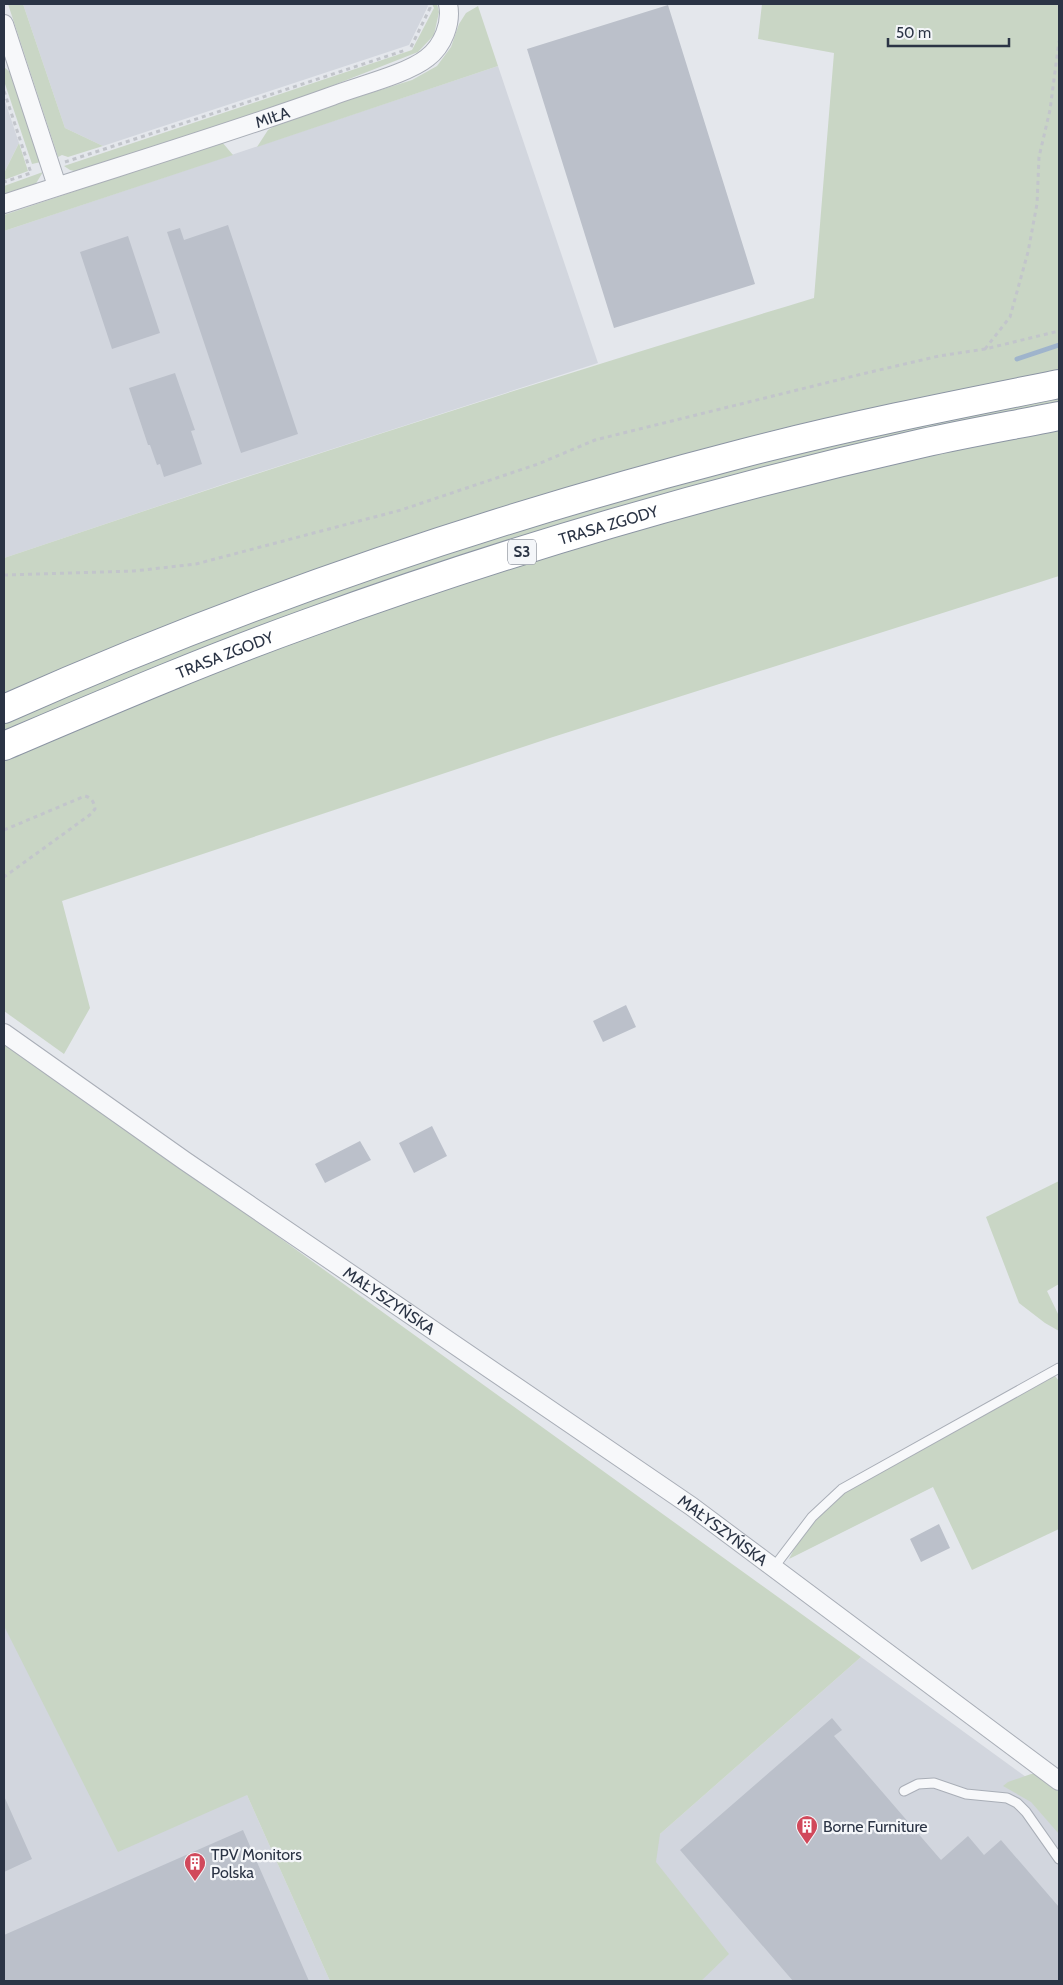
<svg xmlns="http://www.w3.org/2000/svg" width="1063" height="1985" viewBox="0 0 1063 1985" font-family="Cabin,sans-serif">
	<style>
		.built { fill: #d2d6de }
		.green { fill: #c9d6c5 }
		.lines { fill: none; stroke-linecap: round; stroke-linejoin: round }
		.stream { stroke: #9fb4cc; stroke-width: 5 }
		.building { fill: #bbc0ca }
		.lane-casing { stroke: #a9aeb7; stroke-width: 11 }
		.street-casing { stroke: #a9aeb7; stroke-width: 20 }
		.highway-casing { stroke: #8b94a3; stroke-width: 30 }
		.path { stroke: #c2c5cb; stroke-width: 3; stroke-dasharray: 4 4; stroke-linecap: butt }
		.lane { stroke: #f7f8fa; stroke-width: 9 }
		.street { stroke: #f7f8fa; stroke-width: 18 }
		.highway { stroke: #fff; stroke-width: 28 }
		.labels { text-anchor: middle; dominant-baseline: central; stroke-width: 4.5; stroke-linejoin: round; paint-order: stroke }
		.shield { fill: #f4f6f9; stroke: #676e7b; stroke-width: 1 }
		.shield-label { font-size: 15px; font-weight: bold; fill: #2b3445 }
		.street-label { font-size: 16px; fill: #2b3445; stroke: #f4f6f9 }
		.poi-label { font-size: 16px; fill: #2b3445; stroke: #f4f6f9; text-anchor: start }
	</style>
	<rect width="100%" height="100%" fill="#e4e7ec"/>
	<!-- built -->
	<path class="built" d="M23 4H427L428 6 409 45 103 146 65 128Z
		M498 66 598 363 230 482 4 558V231Z
		M4 98 19 143 4 173Z
		M4 1523 247 1795 330 1981H4Z
		M861 1657 1059 1801V1981H493Z"/>
	<!-- green -->
	<path class="green" d="M8 4H23L65 128 103 146 68 157 62 155 58 157Z
		M432 4H437L439 12 434 35 418 52 311 94 78 172 70 170 64 166 412 50 434 8Z
		M762 4H1059V576L553 737 62 901 90 1008 64 1054 4 1011V558C273 467 543 380 814 298L834 53 758 39Z
		M478 6 498 66 257 147 268 130 285 120 412 80 437 66 451 47 459 24 466 13Z
		M4 67 12 74 41 162 32 164 4 81Z
		M222 142 233 155 4 231V215Z
		M19 143 28 171 4 180V173Z
		M43 172 35 185 4 196V186Z
		M4 1039 861 1657 660 1834 656 1862 729 1954 701 1981H330L247 1795 118 1852 4 1626Z
		M1059 1181V1284L1047 1291 1059 1316V1331L1045 1323 1019 1303 986 1217Z
		M1055 1376 1059 1381V1529L972 1570 933 1487 789 1559C802 1531 825 1509 848 1489Z
		M1031 1774H1037L1059 1792V1834L1031 1802 1003 1786 1008 1782Z"/>
	<g class="lines">
		<!-- stream -->
		<path class="stream" d="M1017 359 1059 345"/>
	</g>
	<!-- building -->
	<path class="building" d="M668 5 755 284 614 328 527 49Z
		M228 225 298 434 241 453 167 232 180 228 184 240Z
		M128 236 160 333 112 349 80 252Z
		M175 373 195 430 191 431 202 464 164 477 160 464 157 465 150 445H148L129 388Z
		M626 1005 636 1027 603 1042 593 1021Z
		M432 1126 447 1156 414 1173 399 1143Z
		M360 1141 371 1160 325 1183 315 1164Z
		M939 1524 950 1548 921 1562 910 1539Z
		M832 1718 842 1730 834 1736 941 1860 968 1836 984 1855 1001 1840 1059 1907V1981H793L680 1850Z
		M4 1796 32 1859 4 1872Z
		M243 1830 309 1981H4V1935Z"/>
	<g class="lines">
		<!-- lane casing -->
		<g class="lane-casing">
			<path id="lane" d="M774 1567 812 1517 842 1489 1059 1368
				M904 1791 918 1784 934 1783 966 1794 1007 1798 1017 1803 1026 1812 1059 1859"/>
		</g>
		<!-- street casing -->
		<g class="street-casing">
			<g id="street">
				<path d="M4 24 57 186"/>
				<path id="s1" d="M4 204C113 168 224 135 332 96 358 86 407 74 427 58 443 46 452 23 448 4"/>
				<path id="s2" d="M4 1033 185 1161 691 1506 1059 1781"/>
			</g>
		</g>
		<!-- highway casing -->
		<g class="highway-casing">
			<g id="highway">
				<path d="M4 709C242 603 492 518 744 453 848 426 954 405 1059 384"/>
				<path id="s3" d="M4 746C105 703 205 660 308 623 508 550 715 490 923 443 968 433 1014 425 1059 416"/>
			</g>
		</g>
		<!-- path -->
		<path class="path" d="M411 47 430 8 428 4
			M4 91 31 173 4 182
			M65 162 406 50
			M985 349 1010 317 1028 252 1037 204 1039 157 1050 110 1059 41
			M4 575 134 571 196 564 401 510 538 464 595 440 862 374 939 356 985 349 1059 331
			M4 830 85 796C92 798 94 802 95 809L91 814 4 877"/>
		<!-- lane -->
		<use href="#lane" class="lane"/>
		<!-- street -->
		<use href="#street" class="street"/>
		<!-- highway -->
		<use href="#highway" class="highway"/>
	</g>
	<!-- icons -->
	<defs>
		<g id="building-pin" transform="scale(1.125)"><path d="M0 17L-7.5 6A9.5 9.5 0 1 1 7.5 6Z" fill="#d1495b" stroke="#f4f6f9"/><path d="M-4-6H4V6H1V3H-1V6H-4ZM-2.5-4.3h1.7v1.8h-1.7ZM.8-4.3h1.7v1.8H.8ZM-2.5-1h1.7V.8h-1.7ZM.8-1h1.7V.8H.8Z" fill="#fff"/></g>
	</defs>
	<g fill-rule="evenodd">
		<use href="#building-pin" x="807" y="1826"/>
		<use href="#building-pin" x="195" y="1863"/>
	</g>
	<g class="labels">
		<!-- shield labels -->
		<rect class="shield" x="508" y="539.5" width="28" height="25" rx="4"/>
		<g class="shield-label">
			<text x="522" y="552">S3</text>
		</g>
		<!-- street labels -->
		<g class="street-label">
			<text stroke="none"><textPath href="#s1" startOffset="282">MIŁA</textPath></text>
			<text stroke="none"><textPath href="#s3" startOffset="644">TRASA ZGODY</textPath></text>
			<text stroke="none"><textPath href="#s3" startOffset="239">TRASA ZGODY</textPath></text>
			<text stroke="none"><textPath href="#s2" startOffset="469">MAŁYSZYŃSKA</textPath></text>
			<text stroke="none"><textPath href="#s2" startOffset="874">MAŁYSZYŃSKA</textPath></text>
		</g>
		<!-- poi labels -->
		<g class="poi-label">
			<text x="823" y="1826">Borne Furniture</text>
			<text x="211" y="1854">TPV Monitors<tspan x="211" dy="18">Polska</tspan></text>
		</g>
	</g>
	<!-- border -->
	<rect width="1063" height="1985" fill="none" stroke="#2b3445" stroke-width="10"/>
	<!-- scale -->
	<path d="M888 38v8h121v-8" fill="none" stroke="#2b3445" stroke-width="2.5"/>
	<text x="896" y="38" font-size="15" fill="#2b3445" stroke="#f4f6f9" stroke-width="4" paint-order="stroke">50 m</text>
</svg>
